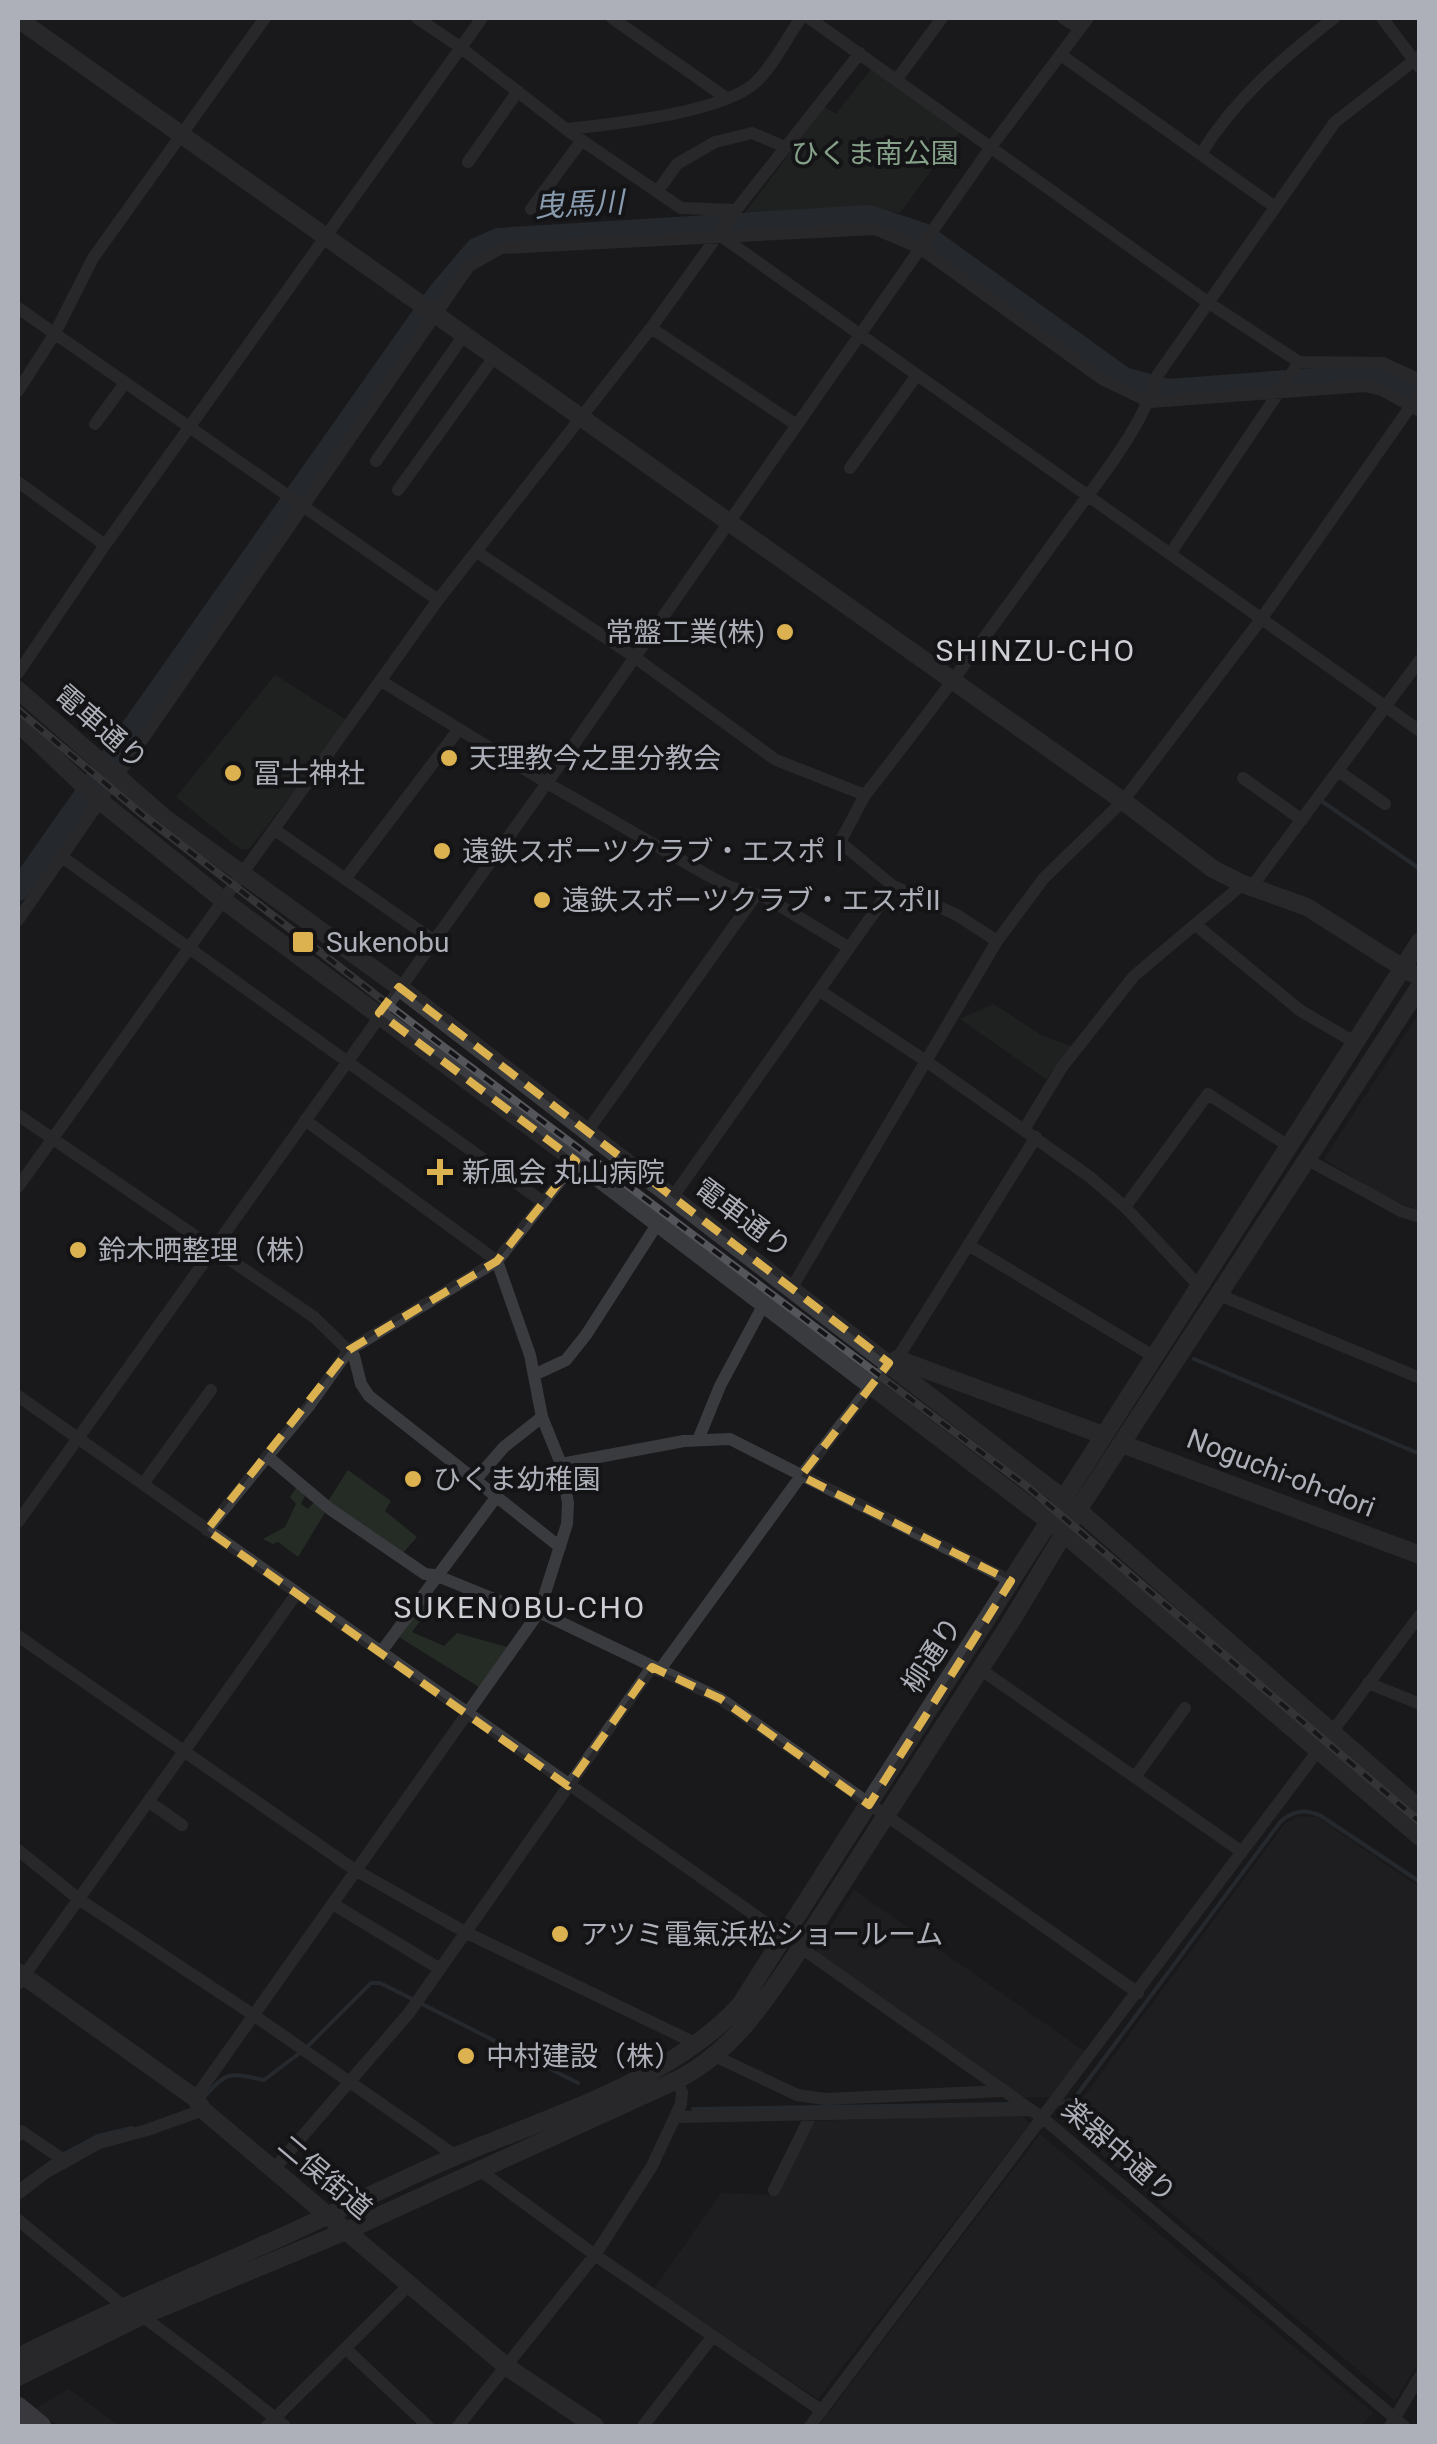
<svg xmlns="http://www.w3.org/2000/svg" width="1437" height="2444" viewBox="0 0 1437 2444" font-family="Roboto,'Noto Sans JP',sans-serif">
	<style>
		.built { fill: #252527 }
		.green { fill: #252c26 }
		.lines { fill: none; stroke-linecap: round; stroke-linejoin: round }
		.stream { stroke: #343b42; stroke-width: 4 }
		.river { stroke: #343b42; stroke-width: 22 }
		.minor { stroke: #3a3b3f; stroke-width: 12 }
		.tertiary { stroke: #3a3b3f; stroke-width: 18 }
		.trunk { stroke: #5f6066; stroke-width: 22 }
		.rail-casing { stroke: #54555a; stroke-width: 8 }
		.rail { stroke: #141416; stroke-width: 4; stroke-dasharray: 11; stroke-linecap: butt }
		.marked { fill: none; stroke: #dcb250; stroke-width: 8; stroke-dasharray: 20 12; stroke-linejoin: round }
		.poi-dot { fill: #dcb250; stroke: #141416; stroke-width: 4 }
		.labels { text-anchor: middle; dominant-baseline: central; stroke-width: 8; stroke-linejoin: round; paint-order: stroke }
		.park-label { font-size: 28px; fill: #86a189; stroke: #141416 }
		.poi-label { font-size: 28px; fill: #adb0b9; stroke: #141416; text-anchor: start }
		.street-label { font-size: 28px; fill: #adb0b9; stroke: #141416 }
		.water-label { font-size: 30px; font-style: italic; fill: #899baf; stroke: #141416 }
		.neighbourhood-label { font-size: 30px; letter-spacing: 2.5px; fill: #cdcfd5; stroke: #141416 }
	</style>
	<rect width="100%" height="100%" fill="#19191b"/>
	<!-- built -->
	<path class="built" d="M1419 1013V1210L1385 1197 1324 1159Z
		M1299 1816 1317 1817 1419 1887V2362L1395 2401 1058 2118 1059 2108 1077 2106 1285 1823Z
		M854 1890 1087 2053 1054 2097H1020L814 1953Z
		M988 2116 1023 2117 1030 2123 818 2399 654 2289 721 2193 773 2195 814 2121Z
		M1040 2134 1373 2413 1361 2426H819Z
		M69 2389 119 2426H58L36 2408Z"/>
	<!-- green -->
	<path class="green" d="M871 69 960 131 900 213 882 209 739 221 824 107 836 114Z
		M275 675 348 721 249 849H240L176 797Z
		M993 1004 1043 1036 1071 1046 1046 1079 960 1019Z
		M348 1470 391 1501 385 1511 417 1537 401 1555 328 1501Z
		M298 1485 305 1496 301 1504 308 1509 315 1501 326 1511 298 1557 278 1542 273 1544 263 1539 285 1527 296 1504 290 1497Z
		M425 1602 432 1605 412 1632 444 1646 457 1633 507 1647 479 1687 399 1637Z"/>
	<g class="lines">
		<!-- stream -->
		<path class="stream" d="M1323 802 1420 869
			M1194 1359 1420 1454
			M422 2004 578 2083
			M308 2046 371 1983H380L414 2000
			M205 2096C228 2069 232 2074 264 2080L301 2052
			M1057 2104 1074 2099 1281 1821C1295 1810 1305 1809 1321 1816L1420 1882
			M693 2109 1013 2104
			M62 2155 98 2136 132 2128
			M18 2186 54 2160"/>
		<!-- river -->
		<path class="river" d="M18 890 437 295 476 249 498 239 869 216 923 234 1124 378 1168 390 1367 375 1389 381 1420 398"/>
		<!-- minor -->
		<path class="minor" d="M417 18 460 47 571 133 681 208 736 210
			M612 18 725 97
			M809 18 1209 303 1299 362 1383 363 1420 380
			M1063 18 1080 29
			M1382 18 1420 68
			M1061 55 1275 207
			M897 79 942 18
			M567 129C612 124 723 113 756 82 774 65 787 37 801 18
			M1201 154C1235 98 1283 58 1334 18
			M468 162 518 91
			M657 192 677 164 715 142 752 133 785 147
			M531 209 582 140
			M721 236 1420 731
			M18 308 438 600
			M651 328 795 424
			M18 391 54 335 93 258 265 18
			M95 424 125 383
			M376 461 464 335
			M850 468 917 375
			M18 482 105 545
			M398 490 494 357
			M477 552 633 656 776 760 865 795 840 842 893 886 957 915 997 941
			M1170 554 1299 362
			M18 673 105 545 482 18
			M381 681 547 783 709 876 730 887 767 898 848 947
			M1338 771 1385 804
			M1243 778 1302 820
			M865 795C933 709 997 621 1061 532 1094 486 1142 430 1157 376L1335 122 1420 56
			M275 830 433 940
			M62 857 543 1202
			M345 879 459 729
			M1253 885 1420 660
			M18 920 469 266 501 248 875 229 920 248 1102 379 1150 402 1365 386 1382 390 1420 411
			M1196 925 1301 1011 1356 1043
			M820 991 926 1061 997 941 1044 878 1123 801 1262 618 1420 393
			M18 1115 314 1317 354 1356 361 1384 369 1396 560 1547
			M1025 1128 1062 1067 1134 976 1243 884
			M586 1133 756 895
			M1308 1160 1401 1211 1420 1217
			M18 1187 438 600 651 328 736 210 860 53
			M672 1198 893 886
			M1125 1207 1208 1094 1290 1147
			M970 1246 1153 1356
			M791 1289 926 1061 1090 1177 1125 1207 1200 1287
			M1217 1294 1420 1378
			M534 1375 566 1360 586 1335 658 1223
			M18 1396 1044 2119 1404 2426
			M698 1440 720 1386 765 1302
			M267 1456 330 1509 425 1574 435 1575 536 1616
			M561 1464 684 1441 730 1439 1011 1581
			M476 1479 504 1447 542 1417
			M143 1484 211 1390
			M18 1522 547 783 991 147 1088 18
			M207 1530 309 1406 349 1350 497 1261 576 1161
			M539 1612 721 1699 1138 1993
			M18 1636 355 1870 465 1932 697 2044
			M381 1652 497 1496
			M980 1669 1242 1852
			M659 1671 801 1476 889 1363 897 1359 1036 1137
			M1368 1683 1420 1704
			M1135 1777 1185 1708
			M149 1802 182 1825
			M18 1850 80 1900 252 2014 456 2156
			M333 1904 440 1969
			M18 1984 297 1593
			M717 2057 797 2095 825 2099 1004 2091
			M195 2098 539 1612 567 1524 568 1503 561 1464 542 1417 530 1355 497 1261 305 1120
			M676 2117 1032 2110
			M18 2136 21 2131 65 2161
			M274 2169 409 2013 652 1667
			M478 2169 595 2255 822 2411
			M774 2190 811 2115
			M18 2194 45 2173 99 2143 147 2130 203 2110
			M18 2220 122 2305 142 2316 221 2375 285 2426
			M346 2349 428 2426
			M267 2426 409 2285
			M458 2426 595 2255 652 2166 681 2104 682 2092 676 2081
			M643 2426 713 2336
			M810 2426 1420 1615
			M1390 2426 1420 2376"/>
		<!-- tertiary -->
		<path class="tertiary" d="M18 19 1123 801 1213 869 1243 884 1307 907 1411 973
			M18 690 166 819 399 987 1078 1510 1420 1809
			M18 723 100 801 223 900 576 1161 1050 1522 1420 1837
			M897 1359 1103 1435
			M1122 1444 1420 1555
			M18 1972 195 2098 203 2110 507 2367 595 2426
			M18 2357C106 2313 197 2275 288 2234 343 2209 398 2181 454 2157 546 2118 672 2080 740 2005L1420 941
			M18 2377 142 2316 346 2231 679 2079C735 2049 765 2001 800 1949L1010 1623 1078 1510 1420 986"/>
		<!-- trunk -->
		<path class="trunk" d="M18 2408 40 2426"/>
		<!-- rail casing -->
		<g class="rail-casing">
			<path id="rail" d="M18 710 144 816 416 1026 1030 1489 1420 1822"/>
		</g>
		<!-- rail -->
		<use href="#rail" class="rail"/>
	</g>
	<!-- marked area -->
	<path d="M0 0H1437V2444H0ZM399 987 889 1363 801 1476 1011 1581 869 1805 721 1699 652 1667 568 1786 207 1530 349 1350 497 1261 576 1161 379 1013Z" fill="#19191b" fill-opacity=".55" fill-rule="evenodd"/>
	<path class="marked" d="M399 987 889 1363 801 1476 1011 1581 869 1805 721 1699 652 1667 568 1786 207 1530 349 1350 497 1261 576 1161 379 1013Z"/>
	<!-- markers -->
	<g class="poi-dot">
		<circle cx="785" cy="632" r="10"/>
		<circle cx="449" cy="758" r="10"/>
		<circle cx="233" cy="773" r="10"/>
		<circle cx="442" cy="851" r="10"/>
		<circle cx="542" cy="900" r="10"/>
		<rect x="291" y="930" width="24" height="24" rx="5"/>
		<path d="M435 1157h10v10h10v10h-10v10h-10v-10h-10v-10h10z"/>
		<circle cx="78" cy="1250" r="10"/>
		<circle cx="413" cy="1479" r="10"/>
		<circle cx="560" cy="1934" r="10"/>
		<circle cx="466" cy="2056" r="10"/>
	</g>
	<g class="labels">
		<!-- park labels -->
		<g class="park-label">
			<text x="875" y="153">ひくま南公園</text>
		</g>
		<!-- poi labels -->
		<g class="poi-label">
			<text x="765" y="632" text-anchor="end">常盤工業(株)</text>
			<text x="469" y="758">天理教今之里分教会</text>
			<text x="253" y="773">冨士神社</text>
			<text x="462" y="851">遠鉄スポーツクラブ・エスポⅠ</text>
			<text x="562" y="900">遠鉄スポーツクラブ・エスポII</text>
			<text x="326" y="942">Sukenobu</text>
			<text x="462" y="1172">新風会 丸山病院</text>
			<text x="98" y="1250">鈴木晒整理（株）</text>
			<text x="433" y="1479">ひくま幼稚園</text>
			<text x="580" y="1934">アツミ電氣浜松ショールーム</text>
			<text x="486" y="2056">中村建設（株）</text>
		</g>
		<!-- street labels -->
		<g class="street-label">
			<text transform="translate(101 727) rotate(41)">電車通り</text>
			<text transform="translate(743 1218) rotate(37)">電車通り</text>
			<text transform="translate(1281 1473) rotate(21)">Noguchi-oh-dori</text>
			<text transform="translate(932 1655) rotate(-57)">柳通り</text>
			<text transform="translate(1119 2151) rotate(41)">楽器中通り</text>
			<text transform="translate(325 2177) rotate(40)">二俣街道</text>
		</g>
		<!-- water labels -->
		<g class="water-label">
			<text transform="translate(579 204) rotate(-3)">曳馬川</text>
		</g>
		<!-- neighbourhood labels -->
		<g class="neighbourhood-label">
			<text x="1036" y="650">SHINZU-CHO</text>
			<text x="520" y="1607">SUKENOBU-CHO</text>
		</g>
	</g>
	<!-- border -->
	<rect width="1437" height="2444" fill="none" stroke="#adb0b9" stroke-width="40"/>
</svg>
